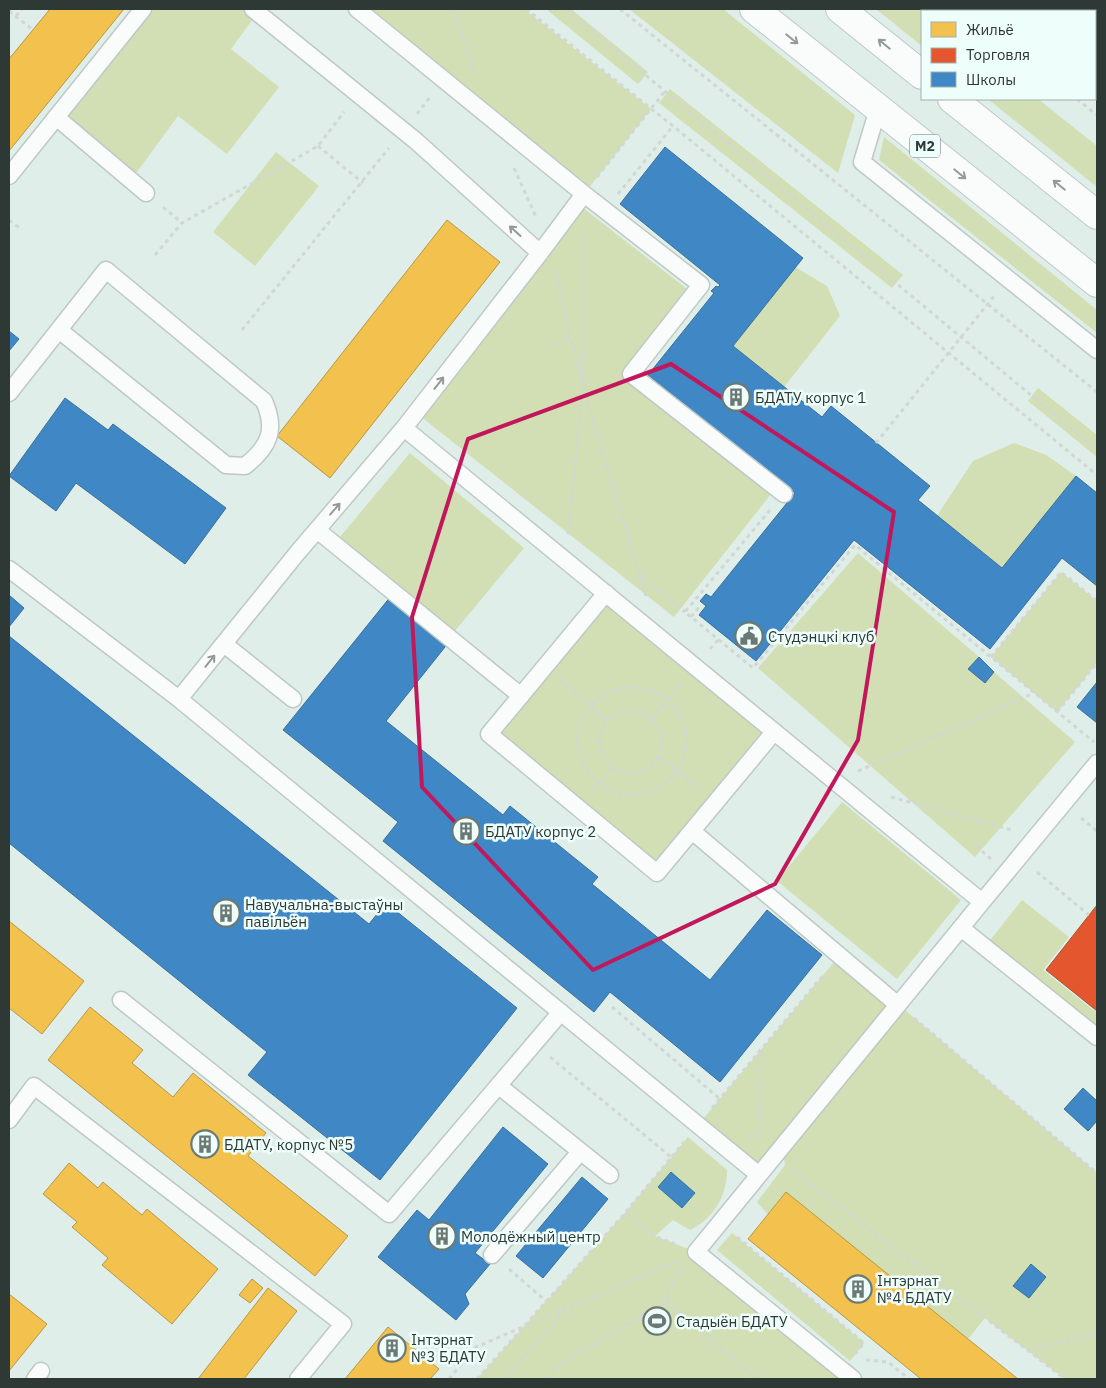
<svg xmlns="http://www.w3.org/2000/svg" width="1106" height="1388" viewBox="0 0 1106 1388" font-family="'IBM Plex Sans',sans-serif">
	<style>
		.green { fill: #d2deb3 }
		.homes { fill: #f2c14e; stroke: #b79846 }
		.shops { fill: #e4572e; stroke: #ad4e30 }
		.schools { fill: #3f88c5; stroke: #3a709a }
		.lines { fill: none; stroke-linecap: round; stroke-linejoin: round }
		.service-casing { stroke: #bec9c5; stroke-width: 19 }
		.primary-casing { stroke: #bec9c5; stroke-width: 30 }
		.path { stroke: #d2d6d5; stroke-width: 3; stroke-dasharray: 4 4; stroke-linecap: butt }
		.service { stroke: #fafcfc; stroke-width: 16 }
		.primary { stroke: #fafcfc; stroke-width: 28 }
		.oneway { stroke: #949a98 }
		.marked { fill: none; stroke: #c2185b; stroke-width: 4; stroke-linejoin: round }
		.labels { text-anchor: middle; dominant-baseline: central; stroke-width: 5; stroke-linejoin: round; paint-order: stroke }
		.shield { fill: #eefefa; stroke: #687370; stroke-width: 1 }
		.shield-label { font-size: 14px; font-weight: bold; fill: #2e3835 }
		.poi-label { font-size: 15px; fill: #2e3835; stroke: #eefefa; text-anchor: start }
	</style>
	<rect width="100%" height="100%" fill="#dfeee9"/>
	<!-- green -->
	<path class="green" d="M143 9H253L257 13 231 49 279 87 227 154 178 116 131 180 56 117Z
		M367 9H524L651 109 584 194Z
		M546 9H571L648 72 638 84Z
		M629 9H723L855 115 838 173Z
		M876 9H925L928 11H922V46Z
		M670 89 903 275 892 288 659 103Z
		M988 99H1038L1097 146V187Z
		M884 137 1097 310V333L879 160Z
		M276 152 319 186 255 266 213 232Z
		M583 208 692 293 629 373 775 489 674 617 420 416Z
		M795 267 827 286 840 316 784 387 733 346Z
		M1038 388 1097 435V457L1028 401Z
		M1014 443 1046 455 1076 476 1002 568 937 516 973 461Z
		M410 453 524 548 454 632 340 537Z
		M858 553 979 657 968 669 985 683 994 672 1075 742 975 857 758 668Z
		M1061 572 1097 601V663L1057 712 991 657Z
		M606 593 774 732 657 873 489 734Z
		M842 802 961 900 897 979 777 881Z
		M1022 900 1069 937 1043 970 1097 1013V1030L987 944Z
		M840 955 1097 1173V1379H1065L985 1318 968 1339 786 1193 768 1214 757 1202 785 1165 783 1151 759 1175 698 1125Z
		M688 1137 727 1170C727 1196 714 1218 690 1230L673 1220 655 1236 696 1252 850 1379H477L625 1213Z
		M732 1233 864 1343 850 1361 717 1250Z"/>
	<!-- homes -->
	<path class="homes" d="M50 9H124L9 151V59Z
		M447 220 500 262 330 478 277 436Z
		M9 921 84 981 42 1034 9 1008Z
		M90 1007 143 1050 132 1063 173 1097 193 1073 266 1133 248 1156 348 1236 315 1276 48 1060Z
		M69 1163 98 1188 103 1182 142 1215 147 1209 218 1269 172 1324 102 1265 108 1258 72 1227 77 1222 43 1194Z
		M786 1192 968 1339 1018 1379H921L748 1239Z
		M252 1279 263 1288 250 1303 239 1295Z
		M268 1288 297 1311 244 1379H198Z
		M9 1294 47 1324 9 1371Z
		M388 1327 439 1369 430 1379H345Z"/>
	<!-- shops -->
	<path class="shops" d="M1097 905V1011L1046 970Z"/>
	<!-- schools -->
	<path class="schools" d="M665 147 803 258 733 346 822 417 831 406 930 486 918 500 1002 568 1076 476 1097 493V586L1062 558 990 649 854 540 756 661 699 615 706 606 700 601 706 594 711 597 795 493 648 375 714 293 711 291 716 286 718 287 720 285 620 204Z
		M9 331 19 339 9 351Z
		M65 398 108 430 113 424 226 508 185 564 76 483 56 511 9 476Z
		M9 595 24 608 9 627Z
		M391 596 449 642 386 721 503 815 510 806 598 877 592 884 710 980 767 910 822 955 720 1082 610 992 594 1012 383 841 398 822 283 730Z
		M9 636 369 924 386 903 517 1008 380 1180 248 1075 267 1052 9 843Z
		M979 657 994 672 985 683 968 669Z
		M1097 682V723L1077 707Z
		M1083 1088 1097 1101V1121L1088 1131 1064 1109Z
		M503 1127 548 1164 475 1253 490 1264 465 1294 469 1304 456 1320 378 1257 417 1210 429 1220Z
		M671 1172 695 1193 682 1208 658 1187Z
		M582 1177 608 1199 543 1278 516 1256Z
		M1031 1264 1046 1277 1029 1298 1013 1286Z"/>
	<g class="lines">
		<!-- service casing -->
		<g class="service-casing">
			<path id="service" d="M357 9 584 194 701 285 631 374 784 494
				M878 109 862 162 1097 350
				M56 117 146 193
				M9 176 143 9
				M540 253 584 194
				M9 393 106 270 264 401C277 430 269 447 245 466L226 465 59 330
				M317 530 521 696
				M9 569 179 699 759 1175 982 902 404 428
				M606 593 489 734 657 873 774 732
				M224 644 293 699
				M179 699 298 552 404 428 540 253 416 141 253 9
				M692 831 898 1005
				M982 902 1097 763
				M961 928 1097 1037
				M121 1000 389 1214 561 1012
				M499 1086 610 1175
				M9 1120 34 1086 343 1324 298 1379
				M759 1175 696 1252 853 1379
				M492 1255 580 1152
				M35 1379 41 1371"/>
		</g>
		<!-- primary casing -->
		<g class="primary-casing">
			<path id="primary" d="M754 9 1097 283
				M840 9 922 75
				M952 99 1097 215"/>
		</g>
		<!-- path -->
		<path class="path" d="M453 9 476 77
			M526 9 673 126 1097 475
			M566 9 1097 450
			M620 9 1097 392
			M965 9 968 11
			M9 11 33 30
			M16 16 22 9
			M1077 99 1097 115
			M417 114 430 97
			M318 146 363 183
			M514 168 537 219
			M597 177 665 91
			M618 194 673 126
			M163 207 182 223
			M9 220 21 229
			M583 233V380
			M155 255 182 223 318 146 344 112
			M555 270 583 387 646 596
			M242 330 389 148
			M551 345 571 336
			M876 443 995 295
			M770 510 685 612 753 668 855 545 1094 742
			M568 534 583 388
			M639 575 685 612
			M691 617 700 606
			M710 649 719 639
			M991 657 1061 572 1097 601
			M561 680 607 721
			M578 741a54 54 0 1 1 108 0a54 54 0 1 1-108 0Z
			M600 742a31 31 0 1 1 62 0a31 31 0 1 1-62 0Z
			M1057 712 1097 663
			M652 719 681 685
			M659 757 700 788
			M858 771 1034 693
			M593 790 613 768
			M891 797 1012 830
			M1081 818 1097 831
			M976 846 991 859
			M1037 872 1089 915
			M612 1007 720 1099
			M914 1018 1097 1173
			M550 1057 671 1157
			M712 1108 825 973
			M747 1136 760 1135
			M759 1137 761 1050
			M792 1170 1065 1379
			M625 1213 655 1236 675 1244
			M737 1237 864 1343 855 1354
			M509 1269 547 1302
			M666 1301 756 1379
			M1027 1350 1097 1333
			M866 1360 888 1362 909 1379
			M449 1379 476 1347 677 1261
			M477 1379 625 1213 684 1142
			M505 1379 565 1310
			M548 1379 558 1366 666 1301 669 1288 683 1269"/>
		<!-- service -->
		<use href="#service" class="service"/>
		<!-- primary -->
		<use href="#primary" class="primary"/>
	</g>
	<!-- one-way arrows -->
	<defs><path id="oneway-shaft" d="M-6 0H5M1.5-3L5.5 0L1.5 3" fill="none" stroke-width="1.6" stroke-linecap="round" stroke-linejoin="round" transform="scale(1.25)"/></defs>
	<g class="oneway">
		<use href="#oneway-shaft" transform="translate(792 39) rotate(39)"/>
		<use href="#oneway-shaft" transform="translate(884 44) rotate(-141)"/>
		<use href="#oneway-shaft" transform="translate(960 174) rotate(39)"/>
		<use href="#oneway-shaft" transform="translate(1059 185) rotate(-141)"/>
		<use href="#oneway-shaft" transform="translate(515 231) rotate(-138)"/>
		<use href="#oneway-shaft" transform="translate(439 383) rotate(-52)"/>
		<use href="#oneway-shaft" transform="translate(335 509) rotate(-49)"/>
		<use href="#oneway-shaft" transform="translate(210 661) rotate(-51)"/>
	</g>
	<!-- marked area -->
	<path class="marked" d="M671 364 894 512 858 740 775 884 593 970 422 787 412 617 468 439Z"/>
	<!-- icons -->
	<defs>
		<g id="building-ring" transform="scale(1.4375)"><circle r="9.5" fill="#eefefa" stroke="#6c7874" stroke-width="1.5"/><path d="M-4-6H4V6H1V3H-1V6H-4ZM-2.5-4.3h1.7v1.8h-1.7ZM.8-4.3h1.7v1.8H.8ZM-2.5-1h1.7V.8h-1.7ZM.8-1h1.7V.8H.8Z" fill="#6c7874"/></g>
		<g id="civic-ring" transform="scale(1.4375)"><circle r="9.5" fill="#eefefa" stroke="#6c7874" stroke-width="1.5"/><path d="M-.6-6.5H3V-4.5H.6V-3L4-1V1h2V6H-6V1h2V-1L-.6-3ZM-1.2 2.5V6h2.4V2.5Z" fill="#6c7874"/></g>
		<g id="stadium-ring" transform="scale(1.4375)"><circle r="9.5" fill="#eefefa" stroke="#6c7874" stroke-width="1.5"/><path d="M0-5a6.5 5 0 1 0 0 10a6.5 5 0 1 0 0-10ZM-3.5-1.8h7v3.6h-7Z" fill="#6c7874"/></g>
	</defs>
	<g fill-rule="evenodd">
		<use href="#building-ring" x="736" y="397"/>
		<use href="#civic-ring" x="749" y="636"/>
		<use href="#building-ring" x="466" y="831"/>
		<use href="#building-ring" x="226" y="913"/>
		<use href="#building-ring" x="205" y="1144"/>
		<use href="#building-ring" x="442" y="1236"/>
		<use href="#building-ring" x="858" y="1289"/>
		<use href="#stadium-ring" x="657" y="1321"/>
		<use href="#building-ring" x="392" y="1348"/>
	</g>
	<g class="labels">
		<!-- shield labels -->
		<rect class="shield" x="910" y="134.5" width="30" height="23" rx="4"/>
		<g class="shield-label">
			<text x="925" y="146">М2</text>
		</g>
		<!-- poi labels -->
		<g class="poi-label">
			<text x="755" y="397">БДАТУ корпус 1</text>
			<text x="768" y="636">Студэнцкі клуб</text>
			<text x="485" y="831">БДАТУ корпус 2</text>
			<text x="245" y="904">Навучальна-выстаўны<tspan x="245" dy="17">павільён</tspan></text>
			<text x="224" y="1144">БДАТУ, корпус №5</text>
			<text x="461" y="1236">Молодёжный центр</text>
			<text x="877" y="1280">Інтэрнат<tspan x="877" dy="17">№4 БДАТУ</tspan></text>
			<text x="676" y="1321">Стадыён БДАТУ</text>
			<text x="411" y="1339">Інтэрнат<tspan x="411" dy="17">№3 БДАТУ</tspan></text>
		</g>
	</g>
	<!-- border -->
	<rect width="1106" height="1388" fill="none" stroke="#2e3835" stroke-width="20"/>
	<!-- legend -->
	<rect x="921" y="10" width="175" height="90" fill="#eefefa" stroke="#a1afab"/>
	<rect x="931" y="22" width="25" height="15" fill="#f2c14e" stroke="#a1afab"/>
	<text x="966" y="35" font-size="15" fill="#2e3835">Жильё</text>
	<rect x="931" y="48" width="25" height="15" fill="#e4572e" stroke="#a1afab"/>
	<text x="966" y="60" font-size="15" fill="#2e3835">Торговля</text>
	<rect x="931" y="72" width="25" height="15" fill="#3f88c5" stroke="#a1afab"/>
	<text x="966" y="85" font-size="15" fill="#2e3835">Школы</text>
</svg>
